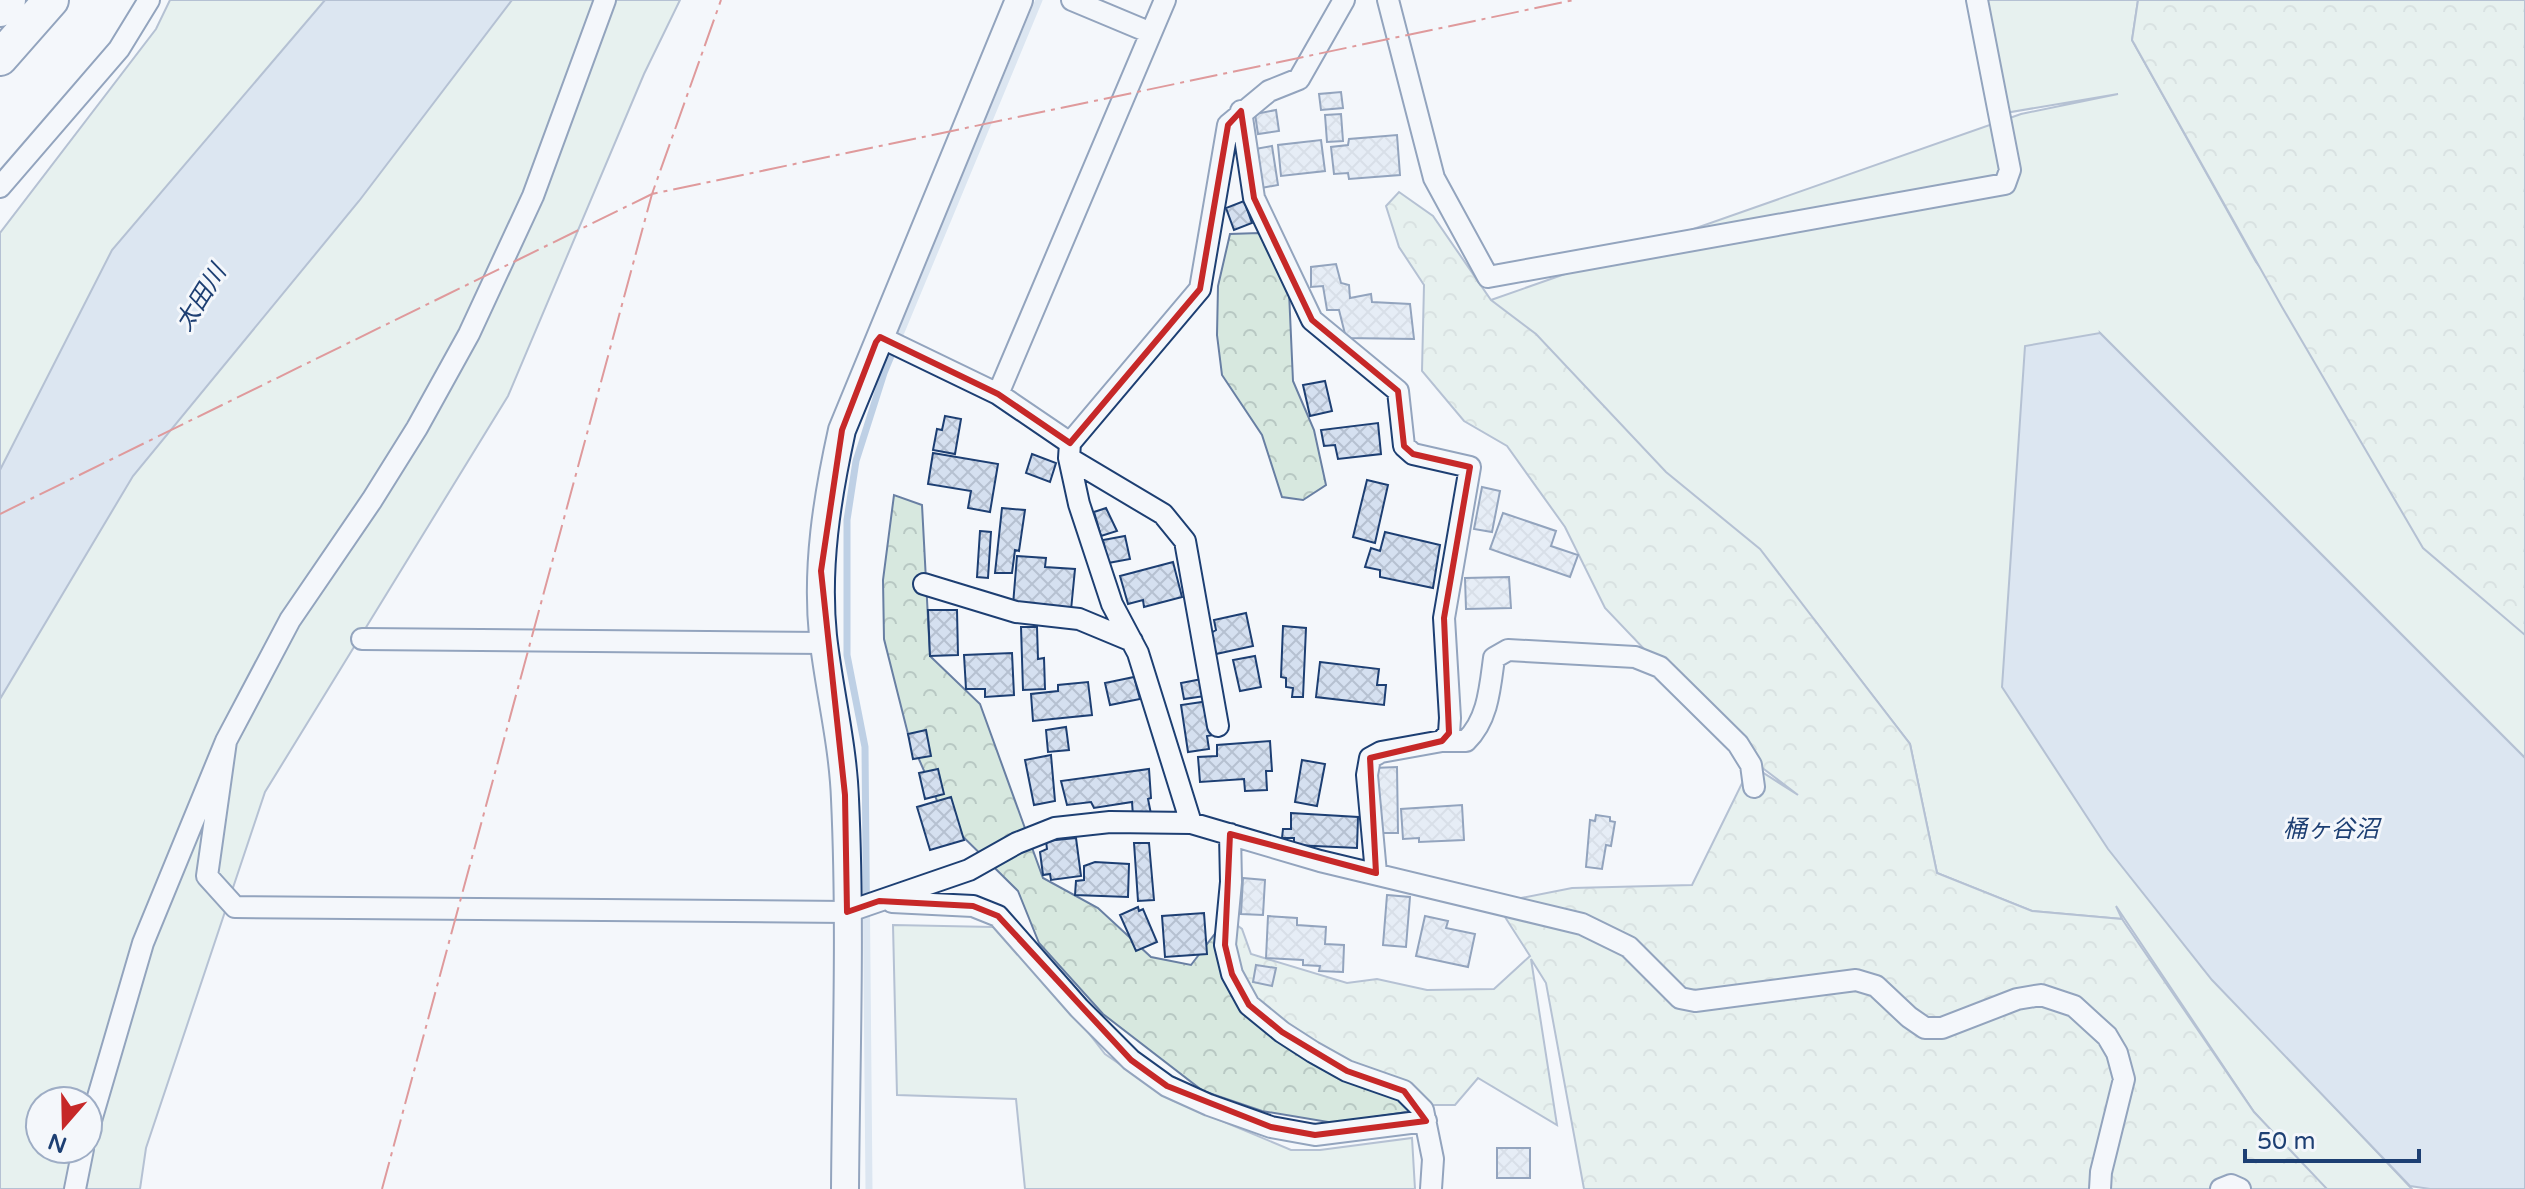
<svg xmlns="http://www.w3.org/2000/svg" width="2525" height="1189" viewBox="0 0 2525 1189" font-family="'Varela Round','Noto Sans JP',sans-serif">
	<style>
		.grass { fill: #d7e8df; stroke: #687fa3; stroke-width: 2; fill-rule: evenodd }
		.forest { fill: url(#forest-crowns); stroke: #687fa3; stroke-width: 2 }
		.water { fill: #bed0e5; stroke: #687fa3; stroke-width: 2 }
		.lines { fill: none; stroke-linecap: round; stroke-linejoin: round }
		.stream { stroke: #bed0e5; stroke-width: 7 }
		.building { fill: url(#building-cross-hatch); stroke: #1d3f73; stroke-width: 2 }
		.minor-casing { stroke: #1d3f73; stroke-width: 24 }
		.tertiary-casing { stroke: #1d3f73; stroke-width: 30 }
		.trunk-casing { stroke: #1d3f73; stroke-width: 38 }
		.minor { stroke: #f4f7fb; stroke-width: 20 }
		.tertiary { stroke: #f4f7fb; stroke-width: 26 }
		.trunk { stroke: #f4f7fb; stroke-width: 34 }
		.power { stroke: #c62828; stroke-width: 2; stroke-dasharray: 28 6 4 6; stroke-linecap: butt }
		.marked { fill: none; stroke: #c62828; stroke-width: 6; stroke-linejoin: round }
		.labels { text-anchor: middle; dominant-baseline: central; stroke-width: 6; stroke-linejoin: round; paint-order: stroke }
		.water-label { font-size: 24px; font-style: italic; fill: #1d3f73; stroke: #f4f7fb }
	</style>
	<defs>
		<pattern id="forest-crowns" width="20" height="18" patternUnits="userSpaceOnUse" patternTransform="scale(2)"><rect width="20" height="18" fill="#d7e8df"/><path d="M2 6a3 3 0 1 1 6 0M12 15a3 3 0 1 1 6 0" fill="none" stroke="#b8c8c3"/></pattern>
		<pattern id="building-cross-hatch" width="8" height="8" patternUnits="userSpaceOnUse" patternTransform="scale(2)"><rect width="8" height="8" fill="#d5e0f0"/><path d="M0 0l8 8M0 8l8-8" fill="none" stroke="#b6c1d1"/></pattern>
	</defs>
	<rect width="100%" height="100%" fill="#f4f7fb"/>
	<!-- grass -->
	<path class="grass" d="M170 0H680L644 74 508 396 265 792 146 1148 140 1189H0V233L156 29ZM40 1101H88V1149H40Z
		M1979 0H2138L2132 40 2256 262 2525 615V758L2100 333 2201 966 2412 1189H2326L2254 1112 2116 906 2122 919 2032 911 1937 873 1910 744 1815 621 1491 300 2021 114 2118 94 1999 114Z
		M893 925 994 927 1035 964 1105 1054 1172 1100 1291 1150H1320L1412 1138 1415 1189H1025L1016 1099 897 1095Z"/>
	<!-- forest -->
	<path class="forest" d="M2138 0H2525V635L2423 548 2282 307 2132 40Z
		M1399 192 1433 216 1491 300 1536 334 1666 472 1760 549 1910 744 1937 873 2032 911 2122 919 2254 1112 2327 1189H1584L1546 983 1531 959 1557 1125 1478 1078 1455 1105H1435L1407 1112 1334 1123 1262 1111 1203 1091 1103 1014 1039 943 1018 891 945 819 908 734 884 639 883 580 894 495 922 505 930 656 980 704 1043 878 1098 908 1151 957 1191 965 1227 918 1242 929 1251 954 1347 983 1377 979 1427 990 1494 989 1530 956 1496 903 1572 888 1692 885 1751 765 1798 795 1744 754 1605 608 1565 527 1507 446 1464 421 1422 371 1424 285 1399 247 1386 206Z
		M1259 233 1288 269 1293 381 1314 430 1326 485 1303 500 1282 497 1262 435 1222 375 1217 335 1218 286 1230 234Z"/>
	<!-- water -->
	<path class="water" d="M325 0H512L359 201 133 476 0 699V470L112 250Z
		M2100 333 2525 758V1189H2430L2410 1186 2212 980 2108 849 2002 687 2025 346Z"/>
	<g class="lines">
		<!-- stream -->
		<path class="stream" d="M869 1189 865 747 847 655V520L856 461 884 373 1039 0"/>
	</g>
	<!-- building -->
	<path class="building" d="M1341 92 1343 108 1321 110 1319 94Z
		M1276 110 1279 131 1258 134 1255 114Z
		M1341 114 1343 141 1327 142 1325 115Z
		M1397 135 1400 175 1349 179 1348 173 1334 174 1331 147 1348 145 1349 139Z
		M1321 140 1325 171 1281 176 1278 145Z
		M1272 146 1278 185 1261 188 1255 149Z
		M1244 201 1252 223 1234 230 1226 208Z
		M1336 264 1341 283 1349 285 1350 298 1371 294 1372 302 1410 304 1414 339 1346 338 1339 310H1327L1323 286 1311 287V267Z
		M1325 381 1332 411 1310 416 1303 385Z
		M945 416 961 419 955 454 933 450 937 429 942 430Z
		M1378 423 1381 454 1338 459 1335 445 1324 446 1321 430Z
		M933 453 998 464 990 512 968 508 971 491 928 484Z
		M1032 454 1056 463 1050 482 1026 473Z
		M1367 480 1388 485 1375 543 1353 537Z
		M1482 487 1500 491 1492 532 1474 529Z
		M1002 508 1025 510 1019 551 1015 550 1012 573H995Z
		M1106 508 1117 531 1101 536 1094 512Z
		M1503 513 1556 531 1551 546 1578 555 1570 577 1490 549Z
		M980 531 991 532 988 578 977 577Z
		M1385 532 1440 545 1433 588 1380 577V570L1365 567 1371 548 1380 551Z
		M1125 536 1130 559 1108 563 1103 540Z
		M1017 556 1046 558 1045 567 1075 569 1071 610 1013 605Z
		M1173 562 1182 597 1144 607 1143 600 1128 604 1120 576Z
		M1509 577 1511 608 1466 609 1465 578Z
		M928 610H957L958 655 930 656Z
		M1246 613 1253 646 1216 654 1211 633 1216 630 1214 620Z
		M1283 626 1306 628 1303 697H1292L1293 688 1286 687V678L1281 677Z
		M1021 627H1037L1038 659 1044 658 1045 689 1023 690Z
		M1012 653 1014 695 985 697V689H966L964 655Z
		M1255 656 1261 687 1240 691 1233 660Z
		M1320 662 1379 669 1377 685H1386L1384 705 1316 697Z
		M1134 677 1140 699 1110 705 1105 683Z
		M1202 679 1205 696 1184 699 1181 683Z
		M1088 682 1092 715 1033 721 1031 694 1058 691V685Z
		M1209 701 1214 735 1207 736 1209 749 1188 752 1181 705Z
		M1066 727 1069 750 1048 752 1046 730Z
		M926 730 931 756 913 759 908 734Z
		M1270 741 1272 771H1266L1267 790 1245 791 1244 779 1200 782 1198 757 1217 756V745Z
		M1051 755 1055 801 1034 805 1025 760Z
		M1302 760 1325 764 1317 806 1295 802Z
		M1397 767 1398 833H1381L1374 768Z
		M938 769 944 794 925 799 919 773Z
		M1149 769 1151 798 1148 799 1151 814 1133 816 1132 802 1094 808 1091 802 1067 805 1061 781Z
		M951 797 964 840 930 850 917 807Z
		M1462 805 1464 840 1419 842V838L1403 839 1401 809Z
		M1291 813 1358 817 1357 848 1294 845V838H1282L1283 829H1291Z
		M1596 815 1610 817V821L1615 822 1611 846 1606 845 1602 869 1586 867 1590 820 1595 821Z
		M1076 838 1081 876 1051 880 1050 874 1043 875 1040 852 1047 849 1046 841Z
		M1134 843H1149L1154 900 1138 901Z
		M1095 862 1129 864 1128 897 1075 895 1076 881 1084 880V866Z
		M1243 878 1265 880 1263 915 1241 914Z
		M1387 895 1410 897 1406 947 1383 945Z
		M1138 907 1139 911 1143 909 1157 942 1136 951 1120 915Z
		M1204 913 1207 954 1165 957 1162 916Z
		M1268 916 1297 918V925L1326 927 1325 944 1344 945 1343 972 1319 971 1320 966 1303 965V960L1266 958Z
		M1425 916 1448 921 1446 928 1475 934 1468 967 1416 956Z
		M1256 965 1276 968 1272 986 1253 982Z
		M1497 1148H1530V1178H1497Z"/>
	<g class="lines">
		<!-- minor casing -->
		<g class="minor-casing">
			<path id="minor" d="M1072 0 1151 33
				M1388 0 1434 178 1488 277 2005 184 2010 170 1977 0
				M1241 111 1254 198 1312 320 1398 391 1404 446 1413 454 1470 467 1444 618 1450 718 1449 733 1442 741 1381 752 1370 758 1367 775 1376 873
				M0 187 119 49 149 0
				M880 337 998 394 1070 443
				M998 394 1165 0
				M1069 458 1163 514 1185 541 1218 726
				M924 584 1016 612 1079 619 1132 641
				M362 639 824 643
				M226 741 207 876 235 907 847 912 969 870 1017 843 1055 828 1110 822 1191 823 1320 861 1582 924 1629 947 1680 998 1695 1001 1856 980 1876 986 1909 1017 1925 1028H1942L2017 999 2041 995 2074 1006 2107 1036 2117 1053 2124 1079 2101 1172 2100 1189
				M1442 741H1466C1488 720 1490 688 1494 658L1508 650 1635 657 1660 667 1738 744 1751 765 1754 787
				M1191 823 1138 653 1112 604 1079 504 1069 458 1070 443 1200 289 1228 125 1269 91 1299 79 1344 0
				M1230 834 1231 882 1225 945 1232 974 1249 1005 1282 1032 1313 1052 1347 1071 1404 1091 1423 1110 1433 1159 1431 1189
				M892 902 973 906 998 916 1079 1008 1131 1060 1167 1086 1209 1105 1271 1127 1315 1135 1426 1121
				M88 1131 143 943 226 741 290 620 372 500 417 428 469 334 533 196 605 0
				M75 1189 83 1149
				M2221 1189 2231 1185 2240 1189"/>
		</g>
		<!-- tertiary casing -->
		<g class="tertiary-casing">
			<path id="tertiary" d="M845 1189C846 1059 851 929 845 799 843 744 829 690 823 636 816 567 827 498 842 430L1019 0"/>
		</g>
		<!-- trunk casing -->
		<g class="trunk-casing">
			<path id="trunk" d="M0 9 8 0
				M0 58 51 0"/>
		</g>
		<!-- minor -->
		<use href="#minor" class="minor"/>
		<!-- tertiary -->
		<use href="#tertiary" class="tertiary"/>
		<!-- trunk -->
		<use href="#trunk" class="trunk"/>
		<!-- power -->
		<path class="power" d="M0 514 652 194 1574 0
			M382 1189 652 194 721 0"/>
	</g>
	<!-- marked area -->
	<path d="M0 0H2525V1189H0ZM1241 111 1254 198 1312 320 1398 391 1404 446 1413 454 1470 467 1444 618 1449 733 1442 741 1370 758 1376 873 1230 834 1225 945 1232 974 1249 1005 1282 1032 1347 1071 1404 1091 1426 1121 1315 1135 1271 1127 1167 1086 1131 1060 998 916 973 906 879 901 847 912 845 795 821 571 842 430 876 342 880 337 998 394 1070 443 1200 289 1228 125Z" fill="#f4f7fb" fill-opacity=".55" fill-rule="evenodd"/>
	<path class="marked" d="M1241 111 1254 198 1312 320 1398 391 1404 446 1413 454 1470 467 1444 618 1449 733 1442 741 1370 758 1376 873 1230 834 1225 945 1232 974 1249 1005 1282 1032 1347 1071 1404 1091 1426 1121 1315 1135 1271 1127 1167 1086 1131 1060 998 916 973 906 879 901 847 912 845 795 821 571 842 430 876 342 880 337 998 394 1070 443 1200 289 1228 125Z"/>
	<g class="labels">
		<!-- water labels -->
		<g class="water-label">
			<text transform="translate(201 298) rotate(-58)">太田川</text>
			<text x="2331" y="829">桶ヶ谷沼</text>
		</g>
	</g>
	<!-- north arrow -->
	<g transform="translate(64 1125) rotate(200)"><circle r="38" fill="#f4f7fb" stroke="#9eadc5" stroke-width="2"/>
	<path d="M0-6L14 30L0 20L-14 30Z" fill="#c62828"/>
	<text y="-12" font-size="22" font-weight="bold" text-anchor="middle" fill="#1d3f73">N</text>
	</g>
	<!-- scale -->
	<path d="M2245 1149v12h174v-12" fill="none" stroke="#1d3f73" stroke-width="4"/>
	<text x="2257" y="1149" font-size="24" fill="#1d3f73" stroke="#f4f7fb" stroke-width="6" paint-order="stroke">50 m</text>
</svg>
